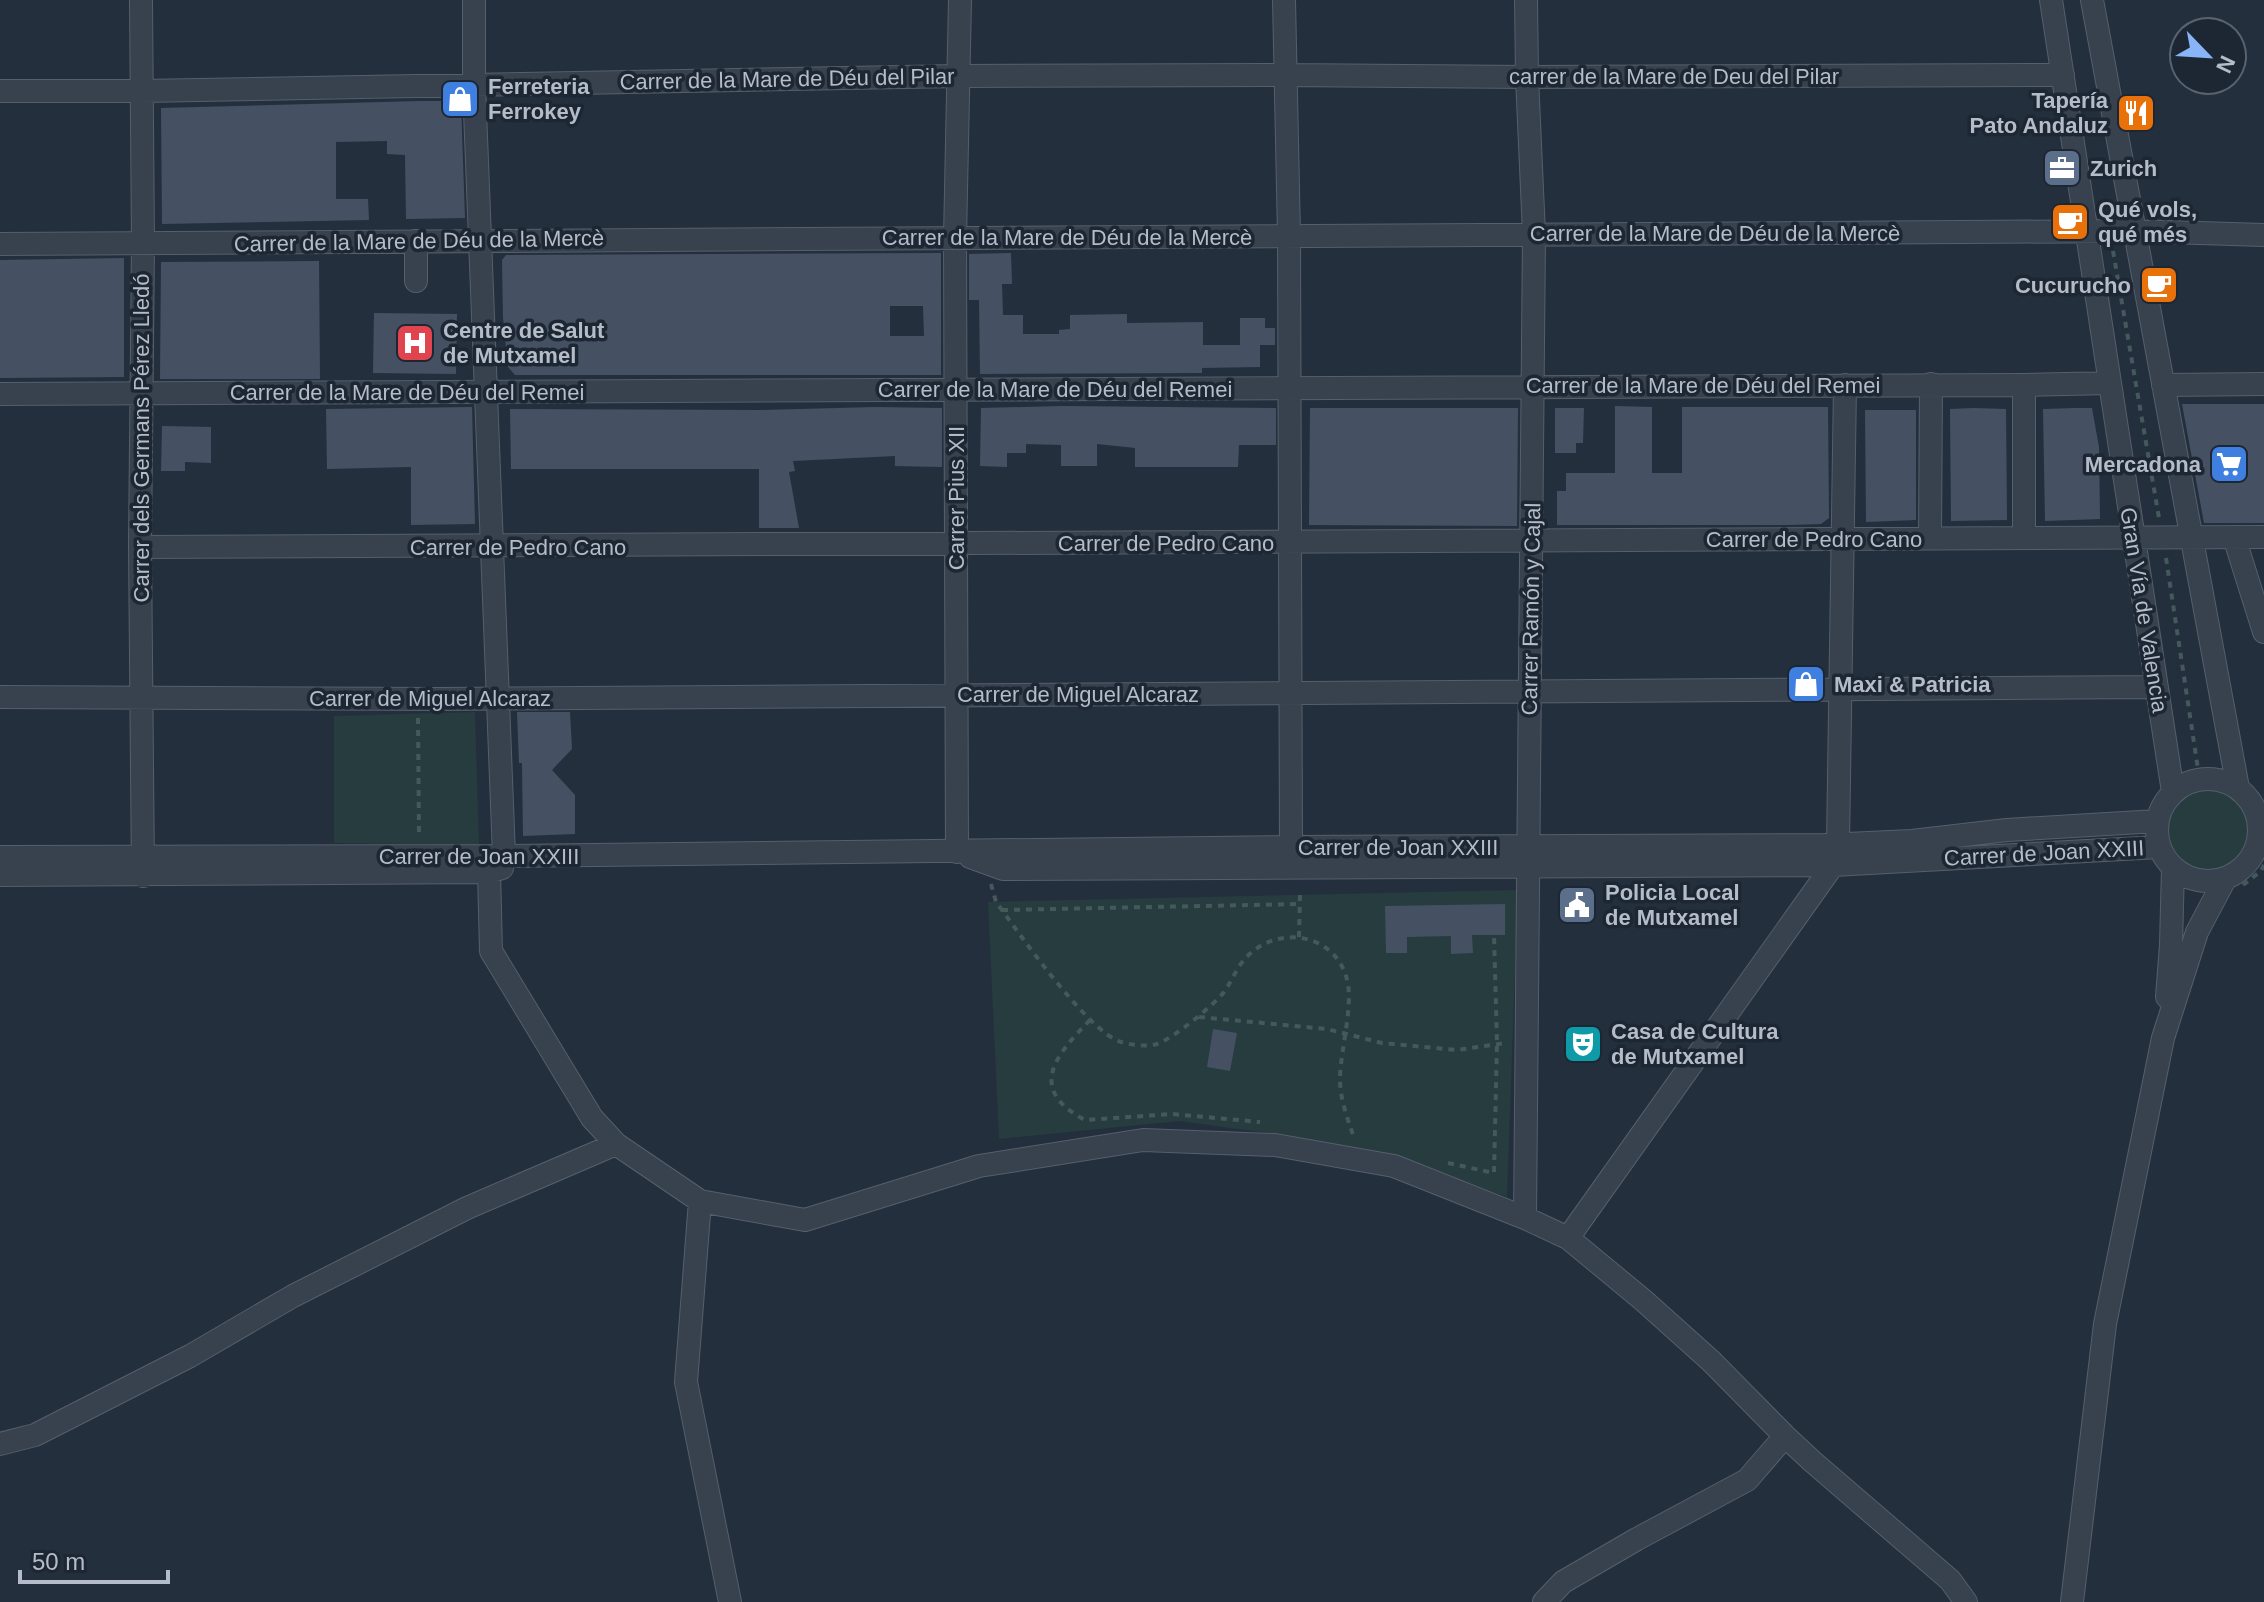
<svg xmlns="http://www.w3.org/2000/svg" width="2264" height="1602" viewBox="0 0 2264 1602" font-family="Arial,sans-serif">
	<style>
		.green { fill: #263c3f }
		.building { fill: #455162; fill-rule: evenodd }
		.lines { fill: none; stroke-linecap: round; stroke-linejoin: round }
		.minor-casing { stroke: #565f6c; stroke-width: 24 }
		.path { stroke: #44595c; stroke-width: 4; stroke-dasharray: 6 6; stroke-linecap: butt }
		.minor { stroke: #38414e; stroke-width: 22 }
		.labels { text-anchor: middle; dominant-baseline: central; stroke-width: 7; stroke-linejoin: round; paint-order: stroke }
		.street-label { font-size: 22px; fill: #b4bcc9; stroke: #1d2633 }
		.poi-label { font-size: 22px; font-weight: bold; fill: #b4bcc9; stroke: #1d2633; text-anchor: start }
	</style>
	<rect width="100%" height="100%" fill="#242f3e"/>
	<!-- green -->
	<path class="green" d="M475 712 479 845 334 843V716Z
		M2168 830a41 41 0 1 1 82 0a41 41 0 1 1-82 0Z
		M1518 890 1507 1197 1408 1162 1316 1140 1180 1121 999 1139 988 902Z"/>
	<!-- building -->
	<path class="building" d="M420 101H458L461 103 465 218 406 219 405 155 387 154V141L336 142V199H368L369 220 162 224 161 108Z
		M941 253V375H515L508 367 503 318 502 260 506 255ZM890 306H923L924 336H890Z
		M1011 253 1012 284H1002L1003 315H1023V334H1059V330L1070 329V315L1127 314V323L1203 322V345H1240V318H1265V328H1275V345H1260V367L1202 368V373L980 374 979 300H969V254Z
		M124 258V377L0 378V260Z
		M319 261 320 379H160L161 262Z
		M374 313 457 314 456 374 373 373Z
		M2182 404H2264V523H2204Z
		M1062 406 1276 408V445H1239L1238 467H1135V448L1097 444V466H1061V445L1026 444V453H1007V467L980 466 981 408Z
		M1615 406 1652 407V473H1682V407H1828L1829 518 1821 524 1789 525H1557V491H1566V473H1615Z
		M472 407 475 524 411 525V467L327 469 326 409Z
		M875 407 942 408V467L895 466V456L793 461 795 471 789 472 799 528H759V469H511L510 409 761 410Z
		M1310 408H1518L1517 526 1309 525Z
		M1555 408H1584L1583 443H1576V453H1555Z
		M1974 408 2006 409 2007 520 1951 521 1950 409Z
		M2075 408H2092L2099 447 2100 519 2045 521 2043 409Z
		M1865 410H1916V520L1866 522Z
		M162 426 211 427V463L185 462V471H161Z
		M517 712H570L572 749 552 770 575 795V834L523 836 522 763H519Z
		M1505 904V935H1472L1473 953 1451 954V936L1407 937V953H1386L1385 906Z
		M1213 1029 1237 1033 1230 1071 1207 1067Z"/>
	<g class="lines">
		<!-- minor casing -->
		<g class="minor-casing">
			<path id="minor" d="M141 0 143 244 140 547 143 876
				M474 0V85L504 856
				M1284 0 1289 236 1291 847
				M2051 0 2173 792
				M2092 0 2238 788
				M0 91H141L959 76 1285 75 1527 77 2063 75
				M416 241V281
				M0 244 2135 231 2264 235
				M2163 385 2264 384
				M0 394 2024 385 2110 383
				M2234 537 2264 632
				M1930 538 1931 384
				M2024 538V385
				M140 547 2264 537
				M0 697 440 699 2156 687
				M2157 830a51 51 0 1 1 102 0a51 51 0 1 1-102 0Z
				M957 852 955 238 960 0
				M504 856 489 872 491 951 592 1118 616 1144 700 1201 805 1220 979 1166 1143 1140 1275 1145 1394 1166 1525 1218 1568 1238 1643 1300 1711 1361 1785 1436 1813 1462 1950 1580 1966 1602
				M0 857 504 856 1291 847 1825 845 1912 841 2007 830 2157 821
				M970 857 1003 869 1833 865 1838 844 1845 385
				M0 875 489 872 502 868
				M2167 997 2171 945 2173 868
				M700 1201 686 1382 730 1602
				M1525 1218 1534 234 1527 77 1526 0
				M1568 1238 1833 865 2159 847
				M0 1444 35 1435 190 1356 293 1296 467 1208 616 1144
				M1544 1602 1563 1582 1637 1539 1747 1480 1785 1436
				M2072 1602 2105 1324 2163 1038 2197 932 2225 879"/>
		</g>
		<!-- path -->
		<path class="path" d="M2113 251 2159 518
			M2166 558 2198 769
			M418 718 419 837
			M991 884 996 902C1019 933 1088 1032 1121 1042 1132 1045 1146 1047 1157 1044 1174 1038 1214 1005 1224 992 1234 978 1238 963 1252 952 1283 926 1333 935 1346 976 1355 1002 1340 1051 1340 1079 1340 1100 1348 1119 1354 1138
			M2243 885 2261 871 2264 865
			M1002 910 1300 904
			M1299 937 1300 894
			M1199 1017 1327 1029 1382 1043 1457 1050 1506 1043
			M1090 1020C1056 1055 1026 1089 1085 1120L1172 1114 1260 1122
			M1448 1163 1494 1173 1497 1043 1494 935"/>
		<!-- minor -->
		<use href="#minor" class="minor"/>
	</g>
	<!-- icons -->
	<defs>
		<g id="shop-square" transform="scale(2)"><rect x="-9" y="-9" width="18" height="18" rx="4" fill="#3f7fe0" stroke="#1d2633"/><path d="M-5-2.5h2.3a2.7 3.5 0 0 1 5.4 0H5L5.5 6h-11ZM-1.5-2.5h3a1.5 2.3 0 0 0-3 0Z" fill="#fff"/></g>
		<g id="restaurant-square" transform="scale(2)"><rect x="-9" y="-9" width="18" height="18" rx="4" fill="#e8710a" stroke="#1d2633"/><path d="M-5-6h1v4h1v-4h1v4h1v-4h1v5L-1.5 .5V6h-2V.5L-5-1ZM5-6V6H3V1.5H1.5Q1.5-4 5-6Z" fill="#fff"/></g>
		<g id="office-square" transform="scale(2)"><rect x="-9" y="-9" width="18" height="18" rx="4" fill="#5c6f8a" stroke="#1d2633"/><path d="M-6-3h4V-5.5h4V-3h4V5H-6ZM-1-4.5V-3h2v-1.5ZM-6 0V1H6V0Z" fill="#fff"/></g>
		<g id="cafe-square" transform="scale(2)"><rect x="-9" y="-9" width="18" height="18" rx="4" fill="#e8710a" stroke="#1d2633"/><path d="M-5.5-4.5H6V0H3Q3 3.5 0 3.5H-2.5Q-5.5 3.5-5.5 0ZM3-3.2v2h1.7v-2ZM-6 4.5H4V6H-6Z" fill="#fff"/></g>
		<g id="hospital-square" transform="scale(2)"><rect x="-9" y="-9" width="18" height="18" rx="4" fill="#e0444e" stroke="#1d2633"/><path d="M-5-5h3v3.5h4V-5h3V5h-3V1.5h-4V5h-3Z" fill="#fff"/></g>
		<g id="supermarket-square" transform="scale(2)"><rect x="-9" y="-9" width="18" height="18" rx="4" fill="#3f7fe0" stroke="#1d2633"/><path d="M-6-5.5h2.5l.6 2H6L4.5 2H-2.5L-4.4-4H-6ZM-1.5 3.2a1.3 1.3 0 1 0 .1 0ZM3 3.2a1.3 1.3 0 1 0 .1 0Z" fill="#fff"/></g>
		<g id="civic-square" transform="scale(2)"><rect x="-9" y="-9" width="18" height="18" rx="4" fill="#5c6f8a" stroke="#1d2633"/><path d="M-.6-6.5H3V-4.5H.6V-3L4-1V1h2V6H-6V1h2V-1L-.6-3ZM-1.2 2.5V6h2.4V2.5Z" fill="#fff"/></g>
		<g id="theatre-square" transform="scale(2)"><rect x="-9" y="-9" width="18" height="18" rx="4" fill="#0f9aa8" stroke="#1d2633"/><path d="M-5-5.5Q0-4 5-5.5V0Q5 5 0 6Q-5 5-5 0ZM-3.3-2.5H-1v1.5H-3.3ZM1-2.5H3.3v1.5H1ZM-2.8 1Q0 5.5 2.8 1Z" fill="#fff"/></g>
	</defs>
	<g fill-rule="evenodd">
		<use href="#shop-square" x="460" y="99"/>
		<use href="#restaurant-square" x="2136" y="113"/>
		<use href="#office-square" x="2062" y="168"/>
		<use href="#cafe-square" x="2070" y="222"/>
		<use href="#cafe-square" x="2159" y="285"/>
		<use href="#hospital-square" x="415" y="343"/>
		<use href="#supermarket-square" x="2229" y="464"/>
		<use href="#shop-square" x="1806" y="684"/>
		<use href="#civic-square" x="1577" y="905"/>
		<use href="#theatre-square" x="1583" y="1044"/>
	</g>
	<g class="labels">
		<!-- street labels -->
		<g class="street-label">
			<text x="1674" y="76">carrer de la Mare de Deu del Pilar</text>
			<text transform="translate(787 79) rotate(-1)">Carrer de la Mare de Déu del Pilar</text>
			<text x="1715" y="233">Carrer de la Mare de Déu de la Mercè</text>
			<text x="1067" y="237">Carrer de la Mare de Déu de la Mercè</text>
			<text transform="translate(419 241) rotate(-1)">Carrer de la Mare de Déu de la Mercè</text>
			<text x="1703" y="385">Carrer de la Mare de Déu del Remei</text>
			<text x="1055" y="389">Carrer de la Mare de Déu del Remei</text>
			<text x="407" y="392">Carrer de la Mare de Déu del Remei</text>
			<text transform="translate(141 438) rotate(-90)">Carrer dels Germans Pérez Lledó</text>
			<text transform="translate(956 498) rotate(-90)">Carrer Pius XII</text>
			<text x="1814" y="539">Carrer de Pedro Cano</text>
			<text x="1166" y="543">Carrer de Pedro Cano</text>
			<text x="518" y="547">Carrer de Pedro Cano</text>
			<text transform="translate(1531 609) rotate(-89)">Carrer Ramón y Cajal</text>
			<text transform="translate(2144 610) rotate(81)">Gran Vía de Valencia</text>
			<text x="1078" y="694">Carrer de Miguel Alcaraz</text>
			<text x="430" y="698">Carrer de Miguel Alcaraz</text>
			<text x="1398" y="847">Carrer de Joan XXIII</text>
			<text transform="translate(2044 853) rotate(-3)">Carrer de Joan XXIII</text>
			<text x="479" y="856">Carrer de Joan XXIII</text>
		</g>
		<!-- poi labels -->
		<g class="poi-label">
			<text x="488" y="86">Ferreteria<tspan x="488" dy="25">Ferrokey</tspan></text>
			<text x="2108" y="100" text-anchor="end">Tapería<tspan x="2108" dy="25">Pato Andaluz</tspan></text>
			<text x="2090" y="168">Zurich</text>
			<text x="2098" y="209">Qué vols,<tspan x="2098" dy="25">qué més</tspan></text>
			<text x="2131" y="285" text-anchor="end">Cucurucho</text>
			<text x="443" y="330">Centre de Salut<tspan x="443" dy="25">de Mutxamel</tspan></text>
			<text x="2201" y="464" text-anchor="end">Mercadona</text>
			<text x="1834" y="684">Maxi &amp; Patricia</text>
			<text x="1605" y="892">Policia Local<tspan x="1605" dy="25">de Mutxamel</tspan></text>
			<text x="1611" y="1031">Casa de Cultura<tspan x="1611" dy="25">de Mutxamel</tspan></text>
		</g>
	</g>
	<!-- north arrow -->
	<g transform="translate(2208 56) rotate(115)"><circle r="38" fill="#1d2633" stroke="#59626f" stroke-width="2"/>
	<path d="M0-6L14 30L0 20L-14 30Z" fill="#8ab4f8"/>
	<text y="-12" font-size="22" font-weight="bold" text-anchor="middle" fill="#b4bcc9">N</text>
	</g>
	<!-- scale -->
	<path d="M20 1570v12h148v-12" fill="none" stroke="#b4bcc9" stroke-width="4"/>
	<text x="32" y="1570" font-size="24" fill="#b4bcc9" stroke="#1d2633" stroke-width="6" paint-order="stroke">50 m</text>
</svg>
